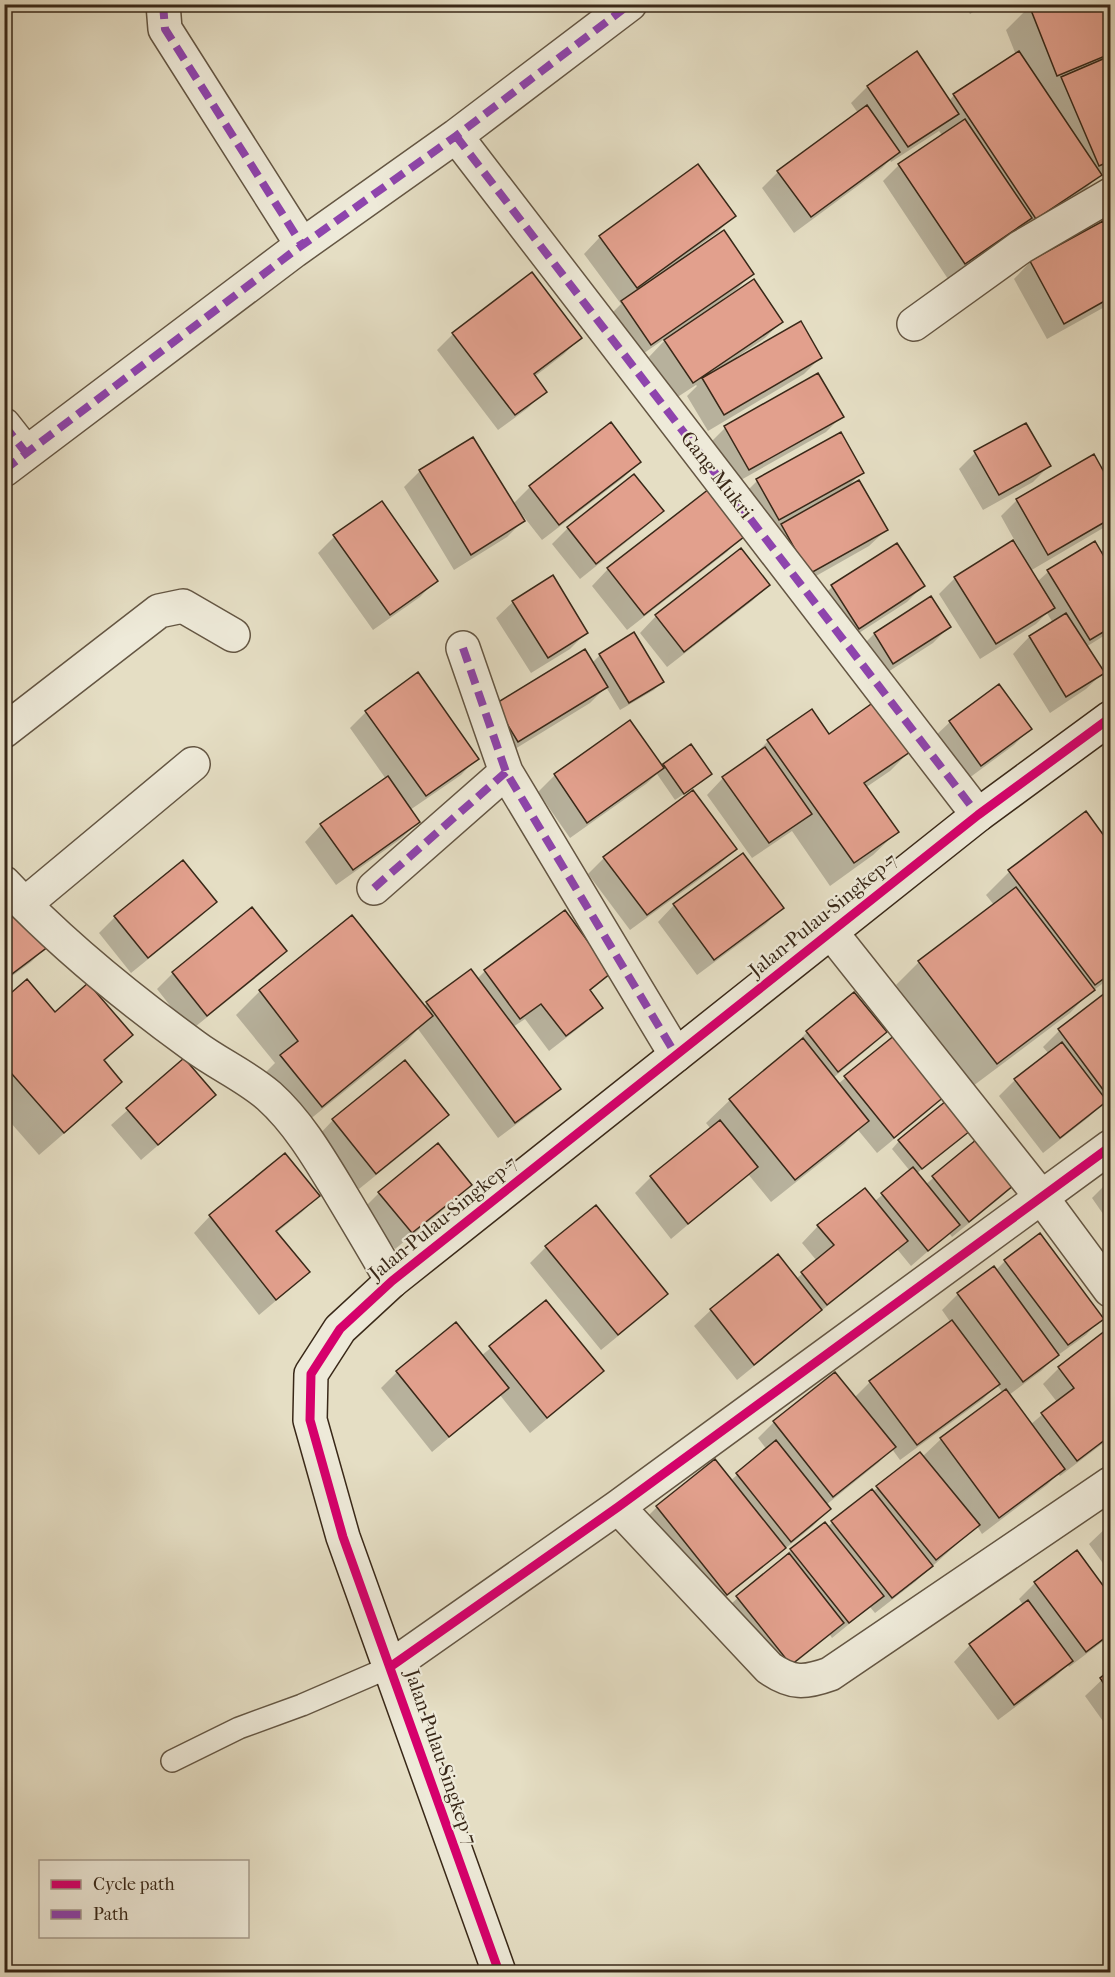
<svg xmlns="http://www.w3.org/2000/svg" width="1115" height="1977" viewBox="0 0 1115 1977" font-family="'IM FELL French Canon',serif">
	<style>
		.shadow { fill: #0003 }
		.building { fill: #e2a08d; stroke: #392818; stroke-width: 1.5 }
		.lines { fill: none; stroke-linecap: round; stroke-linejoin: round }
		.lane-casing { stroke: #645643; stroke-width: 24 }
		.street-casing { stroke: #645643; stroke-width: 36 }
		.secondary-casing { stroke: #392818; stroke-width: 36 }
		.lane { stroke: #eeead9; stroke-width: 21 }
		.street { stroke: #eeead9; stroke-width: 33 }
		.secondary { stroke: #eeead9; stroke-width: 33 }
		.quiet { stroke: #8e44ad; stroke-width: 8; stroke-dasharray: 15 8; stroke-linecap: butt }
		.cycleway-casing { stroke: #eeead9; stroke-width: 13 }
		.cycleway { stroke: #d6006c; stroke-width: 9 }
		.labels { text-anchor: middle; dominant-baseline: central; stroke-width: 4.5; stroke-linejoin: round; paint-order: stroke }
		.street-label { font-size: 20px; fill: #392818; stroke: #eeead9 }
	</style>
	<rect width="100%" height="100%" fill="#e5dec4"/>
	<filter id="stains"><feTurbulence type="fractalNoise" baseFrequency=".00333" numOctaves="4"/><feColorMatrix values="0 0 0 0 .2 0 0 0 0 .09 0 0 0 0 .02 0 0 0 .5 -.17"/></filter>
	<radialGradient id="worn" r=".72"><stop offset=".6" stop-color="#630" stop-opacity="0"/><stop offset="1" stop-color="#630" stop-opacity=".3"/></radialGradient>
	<!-- shadow -->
	<path class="shadow" d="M964 4H985L970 14Z
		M1035 4H1110V169L1100 174 1077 198 1010 237 948 279 883 181 899 165 943 136 939 131 891 162 890 160 882 168 794 233 762 188 778 172 858 113 851 103 867 87 917 53 949 101 954 95 1016 55 1006 30 1029 7Z
		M734 215 718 232 682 258 683 260 752 274 736 290 723 299 724 301 781 322 765 338 737 357 739 359 820 358 804 374 708 431 687 396 697 386 696 385 676 398 649 357 664 341 663 340 634 360 606 319 621 304 584 254 600 237Z
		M1102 223 1110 238V304L1047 339 1014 279 1030 262Z
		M453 334 580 338 564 354 534 377 545 391 528 408 498 430 437 350Z
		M842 416 826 432 732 485 709 444 725 428Z
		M610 424 639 462 623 478 542 540 520 512 518 513 523 521 507 537 454 570 404 487 420 471 513 504 530 487Z
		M975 453 1049 466 1033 482 983 510 959 469Z
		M1094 456 1110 486V524L1030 571 1037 582 1048 572 1094 543 1100 553 1110 545V632L1086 647 1103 673 1086 689 1050 713 1013 654 1029 637 1053 623 1047 613 1036 624 980 659 939 594 955 578 1020 550 1001 516 1017 500Z
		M862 472 848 487 886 530 869 546 793 589 765 542 780 527 763 536 741 497 757 481Z
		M709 491 743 535 727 552 627 630 592 586 608 569Z
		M662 511 645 527 580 579 552 544 568 528Z
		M334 537 436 580 420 597 373 630 318 553Z
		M897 545 923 586 907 602 842 644 816 603 832 587Z
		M741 550 768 585 752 601 667 667 640 633 656 616Z
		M930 598 949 627 933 643 877 679 858 650 874 634Z
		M513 602 586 633 570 649 531 673 496 618Z
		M633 634 662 682 654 690 620 710 606 687 590 703 502 757 496 705 592 663 600 655Z
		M999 686 1030 729 1014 745 965 781 933 738 950 722Z
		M366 712 477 758 461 775 410 810 418 822 402 838 336 885 305 842 321 825 386 779 350 728Z
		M630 722 662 767 664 765 710 774 702 782 675 800 657 774 646 784 570 838 538 792 555 775Z
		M829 736 914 747 890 771 865 788 897 832 873 855 830 886 792 831 752 858 707 795 723 778 750 760 768 741Z
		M1085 814 1110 847V978L1086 996 1070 1013 973 1086 896 985 919 962 994 905 986 895 1009 872Z
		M735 849 719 865 630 930 588 874 604 858Z
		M743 855 782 908 766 924 697 975 658 922 674 905Z
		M183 862 215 902 199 918 131 973 99 933 115 917Z
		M4 893 47 946 31 962 4 982Z
		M352 917 424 1007 427 1003 477 979 485 971 609 973 589 992 601 1008 584 1024 549 1051 525 1019 513 1027 559 1089 542 1105 498 1138 418 1029 408 1040 298 1129 258 1080 275 1063 236 1015 260 991Z
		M285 951 269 967 190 1031 157 989 173 973Z
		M1109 992H1110V1094L1104 1099 1105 1101 1089 1117 1043 1153 999 1096 1015 1080 1049 1054 1043 1047 1059 1031Z
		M854 994 885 1032 869 1048 833 1078 838 1084 895 1037 943 1096 927 1112 877 1153 858 1130 844 1144 771 1202 748 1174 671 1239 635 1193 651 1177 711 1129 706 1123 730 1100 791 1049 807 1032Z
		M4 1000 131 1035 104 1062 120 1081 97 1105 39 1155 4 1115Z
		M184 1060 198 1111 141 1160 111 1125Z
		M447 1114 431 1131 359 1189 317 1137 333 1120Z
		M968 1131 916 1174 925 1185 982 1137 1017 1181 1001 1197 952 1237 949 1233 911 1266 897 1249 737 1380 694 1326 711 1310 778 1256 796 1279 817 1261 802 1243 818 1226 874 1202 910 1171 892 1149 899 1141Z
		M285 1155 318 1196 302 1212 276 1233 308 1272 291 1288 259 1315 194 1233 210 1216Z
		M1110 1180V1224L1092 1198Z
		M470 1185 454 1201 395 1249 363 1209 379 1193Z
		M546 1247 666 1294 650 1310 601 1350 530 1263Z
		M1005 1261 1102 1318 1086 1335 1054 1358 1041 1371 1009 1395 1030 1425 1057 1402 1043 1384 1059 1368 1110 1329V1438L1060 1476 1058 1474 1047 1485 982 1534 977 1526 915 1582 875 1613 870 1607 832 1638 830 1635 774 1680 721 1613 791 1550 827 1527 871 1491 872 1492 922 1457 941 1439 1003 1393 997 1385 982 1400 900 1460 892 1449 878 1463 826 1505 829 1509 813 1526 710 1610 641 1523 657 1507 730 1481 767 1450 758 1438 774 1422 854 1398 870 1382 951 1323 942 1310 958 1294 994 1268 995 1271Z
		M546 1302 602 1371 586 1387 530 1433 500 1395 432 1452 381 1388 397 1372 456 1325 481 1356Z
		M1110 1524V1573L1089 1544Z
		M1076 1553 1110 1598V1636L1069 1667 1068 1665 1055 1677 998 1720 954 1662 970 1645 1023 1605 1019 1599 1035 1583Z
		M1110 1672V1731L1085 1696Z"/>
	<!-- building -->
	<path class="building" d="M1031 4H1110V54L1057 76 1029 5Z
		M917 51 959 114 908 147 867 86Z
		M1019 51 1102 175 1036 219 953 94Z
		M1110 56V161L1099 166 1061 77Z
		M867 105 900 152 811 217 777 171Z
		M965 119 1032 218 965 264 898 164Z
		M698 164 736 216 637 288 599 236Z
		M1103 221 1110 235V298L1064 324 1030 261Z
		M724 230 754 274 651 345 621 301Z
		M532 272 582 338 534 374 547 392 515 415 452 333Z
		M754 279 783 322 693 383 664 340Z
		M801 321 822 358 724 415 702 378Z
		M818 373 844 417 749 470 724 426Z
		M611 422 641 462 559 525 529 486Z
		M1026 423 1051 466 999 495 974 451Z
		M841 432 864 473 779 520 756 479Z
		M473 437 525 521 471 555 419 470Z
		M1094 454 1110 483V519L1048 555 1016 499Z
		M634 474 664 511 596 564 567 527Z
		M859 480 888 530 809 574 781 524Z
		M709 489 745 536 644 615 607 568Z
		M382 501 438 581 390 615 333 535Z
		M1013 540 1055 608 996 644 954 577Z
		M1095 541 1110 567V628L1090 640 1047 570Z
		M897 543 925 586 859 629 831 585Z
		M741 548 770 585 684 652 655 615Z
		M553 575 588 633 548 658 512 601Z
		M931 596 951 627 893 664 874 633Z
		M1066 613 1105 673 1066 697 1029 636Z
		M634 632 664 682 629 703 599 654Z
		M585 649 608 687 518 742 495 704Z
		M418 672 479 759 426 796 365 711Z
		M999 684 1032 729 981 766 949 721Z
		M881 697 916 748 864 783 899 832 854 863 767 740 812 709 829 734Z
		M630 720 664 768 587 823 554 774Z
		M691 744 712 774 684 794 663 764Z
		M765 747 812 814 769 843 722 777Z
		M388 776 420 822 353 870 320 824Z
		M693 790 737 849 647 915 603 857Z
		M1086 811 1110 844V974L1095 985 1008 870Z
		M743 853 784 908 714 960 673 904Z
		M183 860 217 902 148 958 114 916Z
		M1016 887 1095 990 997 1064 918 961Z
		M4 891 49 946 4 980Z
		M252 907 287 951 207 1016 172 972Z
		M565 910 611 973 590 990 603 1008 566 1036 541 1004 520 1019 484 970Z
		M352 915 433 1016 322 1107 280 1055 298 1041 259 990Z
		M471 969 561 1089 515 1123 426 1002Z
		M27 979 55 1012 88 983 133 1035 104 1060 122 1082 64 1133 4 1065V999Z
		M1109 990 1110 992V1092L1107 1095 1058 1029Z
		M854 992 887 1032 838 1072 806 1031Z
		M895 1035 945 1096 894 1138 844 1076Z
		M803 1038 869 1121 795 1180 729 1099Z
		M1062 1042 1107 1101 1060 1138 1014 1079Z
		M184 1058 216 1095 158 1145 126 1108Z
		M405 1060 449 1115 376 1174 332 1119Z
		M946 1101 970 1131 922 1169 898 1140Z
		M720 1120 758 1167 688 1224 650 1176Z
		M982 1135 1019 1181 969 1222 932 1176Z
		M438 1143 472 1185 412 1233 378 1192Z
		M285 1153 320 1196 276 1231 310 1272 276 1300 209 1215Z
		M913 1167 960 1225 928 1251 881 1193Z
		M865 1188 908 1241 827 1305 801 1272 834 1245 817 1225Z
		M596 1205 668 1294 618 1335 545 1246Z
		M1040 1233 1104 1319 1068 1345 1004 1260Z
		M778 1254 822 1310 754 1365 710 1309Z
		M994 1266 1059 1355 1023 1382 957 1293Z
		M546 1300 604 1371 547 1418 489 1346Z
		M952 1320 1000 1384 917 1445 869 1381Z
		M456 1322 509 1388 449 1437 396 1371Z
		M1110 1327V1436L1077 1461 1041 1413 1074 1388 1058 1367Z
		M835 1372 896 1447 833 1497 773 1421Z
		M1006 1389 1065 1469 999 1518 940 1438Z
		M776 1440 831 1509 791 1542 736 1473Z
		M920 1452 980 1525 936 1560 876 1486Z
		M715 1459 786 1548 727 1595 656 1506Z
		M872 1489 933 1566 892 1598 831 1521Z
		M825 1522 884 1596 849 1623 790 1549Z
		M1077 1550 1110 1595V1634L1086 1652 1034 1582Z
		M789 1553 844 1623 791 1665 736 1596Z
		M1028 1600 1073 1661 1014 1705 969 1644Z
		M1110 1670V1693L1100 1678Z"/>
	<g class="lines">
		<!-- lane casing -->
		<g class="lane-casing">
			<path id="lane" d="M172 1761 239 1728 302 1705 390 1667"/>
		</g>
		<!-- street casing -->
		<g class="street-casing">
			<path id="street" d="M163 4 165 29 302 245
				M456 136 978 815
				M914 324 1021 247 1110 195
				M4 425 26 453
				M4 470 294 251 456 136 630 4
				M463 648 506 772 676 1055
				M4 731 159 611 183 606 233 635
				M4 883C59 942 128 998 194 1046 218 1064 246 1076 269 1096 298 1122 319 1158 339 1191 357 1221 375 1251 392 1281
				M374 888 506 772
				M25 904 193 764
				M830 931 1042 1198 1110 1290
				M618 1507 769 1668C792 1684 805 1683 830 1674L1110 1484
				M390 1667 618 1507 1110 1147"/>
		</g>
		<!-- secondary casing -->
		<g class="secondary-casing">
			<path id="secondary" d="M499 1972 343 1537 310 1420 311 1374 340 1329 392 1281 978 815 1110 718"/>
		</g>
		<!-- lane -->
		<use href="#lane" class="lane"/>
		<!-- street -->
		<use href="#street" class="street"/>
		<!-- secondary -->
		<use href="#secondary" class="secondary"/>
		<!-- quiet -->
		<path class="quiet" d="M163 4 165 29 302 245
			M456 136 978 815
			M4 425 26 453
			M4 470 294 251 456 136 630 4
			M463 648 506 772 676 1055
			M374 888 506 772"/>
		<!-- cycleway casing -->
		<g class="cycleway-casing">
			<path id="cycleway" d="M390 1667 618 1507 1110 1147
				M499 1972 343 1537 310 1420 311 1374 340 1329 392 1281 978 815 1110 718"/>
		</g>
		<!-- cycleway -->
		<use href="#cycleway" class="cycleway"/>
	</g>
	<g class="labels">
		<!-- street labels -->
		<g class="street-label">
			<text transform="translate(717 475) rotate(52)">Gang Mukri</text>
			<text transform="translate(823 915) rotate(-39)">Jalan Pulau Singkep 7</text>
			<text transform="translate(443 1218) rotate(-39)">Jalan Pulau Singkep 7</text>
			<text transform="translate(441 1757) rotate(71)">Jalan Pulau Singkep 7</text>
		</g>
	</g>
	<!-- margin -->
	<rect width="1115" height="1977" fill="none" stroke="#e5dec4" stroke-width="24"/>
	<rect x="6" y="6" width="1103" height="1965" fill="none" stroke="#392818" stroke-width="3"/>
	<rect x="12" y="12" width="1091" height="1953" fill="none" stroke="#392818" stroke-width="1.5"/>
	<!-- legend -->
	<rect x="39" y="1860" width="210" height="78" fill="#eeead9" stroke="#a69c8c" stroke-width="1.5"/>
	<rect x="51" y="1880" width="30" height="9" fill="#d6006c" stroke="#a69c8c" stroke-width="1.5"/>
	<text x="93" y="1890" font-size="18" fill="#392818">Cycle path</text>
	<rect x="51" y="1910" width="30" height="9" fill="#8e44ad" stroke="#a69c8c" stroke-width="1.5"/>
	<text x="93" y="1920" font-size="18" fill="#392818">Path</text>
	<rect width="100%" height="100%" filter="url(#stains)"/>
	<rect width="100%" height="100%" fill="url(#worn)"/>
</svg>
